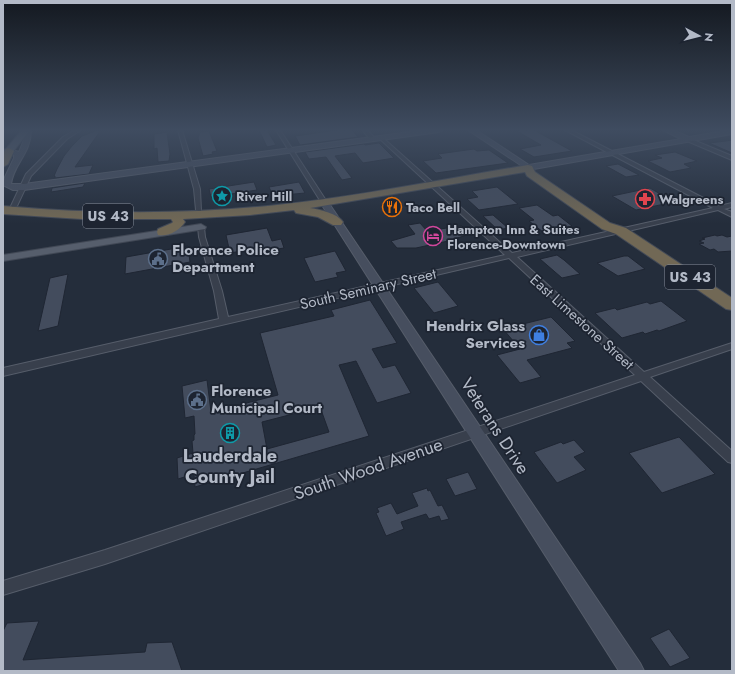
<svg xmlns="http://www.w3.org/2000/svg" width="735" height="674" viewBox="0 0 735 674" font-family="Jost,sans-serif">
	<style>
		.building { fill: #434c5d; stroke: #1f2633; fill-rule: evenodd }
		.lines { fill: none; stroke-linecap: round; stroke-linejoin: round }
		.street-casing { stroke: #565d6a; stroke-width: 2 }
		.secondary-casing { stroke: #565d6a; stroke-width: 2 }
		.primary-casing { stroke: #414855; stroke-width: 2 }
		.highway-casing { stroke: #434a57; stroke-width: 2 }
		.street { fill: #383f4c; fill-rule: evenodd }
		.secondary { fill: #464e5e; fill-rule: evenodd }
		.primary { fill: #565e6c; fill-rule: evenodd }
		.highway { fill: #716855; fill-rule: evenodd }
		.labels { text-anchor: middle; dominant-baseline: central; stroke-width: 3.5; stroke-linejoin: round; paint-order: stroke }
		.far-poi-label { font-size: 13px; font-weight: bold; fill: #b3bac7; stroke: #1d2431; text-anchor: start }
		.shield { fill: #1d2431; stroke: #868d9a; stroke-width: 1 }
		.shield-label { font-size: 14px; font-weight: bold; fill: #b3bac7 }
		.poi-label { font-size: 15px; font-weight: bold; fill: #b3bac7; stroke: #1d2431; text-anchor: start }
		.street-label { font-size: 15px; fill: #b3bac7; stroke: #1d2431 }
		.near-street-label { font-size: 18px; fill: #b3bac7; stroke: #1d2431 }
		.near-poi-label { font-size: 18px; font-weight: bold; fill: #b3bac7; stroke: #1d2431 }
	</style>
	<rect width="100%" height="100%" fill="#242d3b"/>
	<!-- building -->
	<path class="building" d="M98 130H101L75 167 93 165 89 174 55 178V176H54L57 169 64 156 72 146 82 136Z
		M259 130H267L276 145 267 147Z
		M337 130H352L358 137 300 145 295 136Z
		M515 130H534L572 151 534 157 520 149 541 145Z
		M209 131 217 151 212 152 213 154 203 156 198 138 200 132Z
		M167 132 170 154 169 161 158 162 157 148 154 149V134Z
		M732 140V153L709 143 726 141Z
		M379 143 394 158 363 163 355 153 335 156 352 178 342 180 326 157 309 159 305 152 364 144 365 145Z
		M474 149 477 151 489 150 508 163 436 173 423 161 442 158 438 154Z
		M675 152 697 161 684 164 691 168 670 172 648 161 662 158 655 155Z
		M618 164 639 175 626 177 606 166Z
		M254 182 257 190 211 197 209 189Z
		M299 182 305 193 273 196 269 187Z
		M85 183 83 187 51 192 52 188Z
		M497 187 518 204 479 210 467 199 478 197 472 191Z
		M650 188 674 202 636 210 612 196Z
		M537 205 553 216 558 215 572 226 543 232 529 221 534 220 519 208Z
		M493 215 508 228 498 230 483 216Z
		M420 223 427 231 460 226H462L470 234 448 241 416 248H397L391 241 415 234 408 225Z
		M267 228 272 241 281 239 284 248 259 252 258 248 230 253 226 235Z
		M715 235 717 236 722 235 727 237 732 236V251L718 252 714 249 710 250 699 244 704 243 699 241 705 239 702 238Z
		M188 246 190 262 125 274 126 257Z
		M335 251 346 271 336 273 338 277 315 282 304 258Z
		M557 255 564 260 580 274 562 278 540 259Z
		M624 256H628L645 269 618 276 597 263Z
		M68 274 58 326 38 331 50 278Z
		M438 282 458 306 434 313 414 288Z
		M370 300 397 343 372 349 383 368 395 365 411 393 377 403 356 361 339 365 369 436 195 487 194 474 178 479 177 458 193 453 192 441 194 440V435L195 434 194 416 185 418 182 386 207 380 211 412 278 395 260 333 334 316 331 310ZM320 407 329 432 267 449 262 422Z
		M661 301 687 321 659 331 657 330 645 334 643 332 622 338 595 313 615 308 617 310 647 302 650 304Z
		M551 317 575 341 567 343 572 348 527 360 541 377 520 383 497 355 520 349 503 329Z
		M679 437 715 474 662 493 629 453Z
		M574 440 585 452 574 457 586 470 557 483 534 452 561 442 563 444Z
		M468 472 477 489 455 496 446 479Z
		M427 488 428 491 430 490 438 506 442 505 449 519 441 521 439 516 429 519 426 514 401 522 404 529 386 536 376 513 379 512 377 508 391 503 397 514 418 506 412 493Z
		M39 621 23 660 145 652 147 643 172 642 182 671H3V631L7 623Z
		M669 629 690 658 670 667 650 638Z"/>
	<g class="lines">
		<!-- street casing -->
		<g class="street-casing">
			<path id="street" d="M75 130H81L67 139 31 176 17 206 12 207 11 206 26 174 63 137Z
				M178 130H182L200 189 201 211 196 210 194 189Z
				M276 130H280L327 202 326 203 321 202Z
				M362 130H367L375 138V140H371Z
				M565 130H571L719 206 732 203V207L724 209 732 212V217L718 210 517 257 644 372 732 343V349L650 377 732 451V463L728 462 641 381 105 564 3 595V581L105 550 635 375 509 258 3 376V368L219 319 214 291 199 237 198 227 201 225 204 227 205 237 222 291 228 317 505 255 380 139V138L382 137 512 253 713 208Z
				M687 139H691L732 156V160L687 141Z"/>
		</g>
		<!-- secondary casing -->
		<g class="secondary-casing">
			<path id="secondary" d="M25 130H31C31 154 14 163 11 184H24L424 130H442L439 132 24 190H13L3 185 5 177 14 158V155L5 151 9 149 19 152 23 142Z
				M468 130H476L529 165 681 139 663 130H672L689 137 731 130 732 134 528 170Z
				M324 199 328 202 640 663 644 671H619L320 202Z"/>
		</g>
		<!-- primary casing -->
		<g class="primary-casing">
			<path id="primary" d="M22 130H30L12 153 3 154V150L6 149Z
				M201 224 206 227 205 229 3 261V255Z"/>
		</g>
		<!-- highway casing -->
		<g class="highway-casing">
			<path id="highway" d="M9 148 14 151 8 164 3 167V153L6 149Z
				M528 165 532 166 535 172 610 223 626 228 732 298V310L726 309 616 234 602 229 527 176 525 172 310 208C321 210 337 213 343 222L341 225H333L318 217 296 213 294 210 250 215 183 219 185 222C180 230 169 237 158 235L157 232 158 229 172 223 173 222 171 219H82L3 214V206C94 214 186 215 277 205 362 196 445 179 528 165Z"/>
		</g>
		<!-- street -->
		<use href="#street" class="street"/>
		<!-- secondary -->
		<use href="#secondary" class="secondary"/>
		<!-- primary -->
		<use href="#primary" class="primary"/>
		<!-- highway -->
		<use href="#highway" class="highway"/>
	</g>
	<!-- sky -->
	<linearGradient id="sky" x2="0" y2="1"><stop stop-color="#141920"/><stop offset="0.58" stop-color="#3f4c60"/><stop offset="1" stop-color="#3f4c60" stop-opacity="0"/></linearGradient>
	<rect width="735" height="224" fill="url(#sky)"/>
	<!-- icons -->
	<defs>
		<g id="sight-ring" transform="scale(1)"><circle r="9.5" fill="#1d2431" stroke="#0f9aa8" stroke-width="1.5"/><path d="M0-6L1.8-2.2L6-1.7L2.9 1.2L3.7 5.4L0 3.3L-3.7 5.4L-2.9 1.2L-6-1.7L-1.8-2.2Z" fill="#0f9aa8"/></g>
		<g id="pharmacy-ring" transform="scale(1)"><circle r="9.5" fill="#1d2431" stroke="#e0444e" stroke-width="1.5"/><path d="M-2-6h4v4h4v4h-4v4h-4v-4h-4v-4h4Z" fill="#e0444e"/></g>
		<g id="restaurant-ring" transform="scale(1)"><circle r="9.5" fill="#1d2431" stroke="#e8710a" stroke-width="1.5"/><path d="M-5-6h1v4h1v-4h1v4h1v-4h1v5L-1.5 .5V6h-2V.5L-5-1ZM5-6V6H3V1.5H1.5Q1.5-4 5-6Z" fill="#e8710a"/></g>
		<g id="hotel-ring" transform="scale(1)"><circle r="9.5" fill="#1d2431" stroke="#d1479c" stroke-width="1.5"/><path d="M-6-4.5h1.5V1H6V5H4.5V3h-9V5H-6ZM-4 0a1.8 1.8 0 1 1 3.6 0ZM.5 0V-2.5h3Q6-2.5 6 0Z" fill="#d1479c"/></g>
		<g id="civic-ring" transform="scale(1)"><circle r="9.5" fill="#1d2431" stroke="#5c6f8a" stroke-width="1.5"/><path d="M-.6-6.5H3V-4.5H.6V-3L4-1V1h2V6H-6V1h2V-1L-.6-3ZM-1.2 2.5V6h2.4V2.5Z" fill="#5c6f8a"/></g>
		<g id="shop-ring" transform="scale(1)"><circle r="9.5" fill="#1d2431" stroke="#3f7fe0" stroke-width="1.5"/><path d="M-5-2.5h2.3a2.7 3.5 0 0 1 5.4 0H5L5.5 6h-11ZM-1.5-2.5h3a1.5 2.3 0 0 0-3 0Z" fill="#3f7fe0"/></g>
		<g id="building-ring" transform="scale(1)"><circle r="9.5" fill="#1d2431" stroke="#0f9aa8" stroke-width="1.5"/><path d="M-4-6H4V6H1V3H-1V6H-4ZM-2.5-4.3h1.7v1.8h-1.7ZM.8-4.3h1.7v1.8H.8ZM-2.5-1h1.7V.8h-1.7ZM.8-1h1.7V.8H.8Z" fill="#0f9aa8"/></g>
	</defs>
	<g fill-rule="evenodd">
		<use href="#sight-ring" x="222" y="196"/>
		<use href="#pharmacy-ring" x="645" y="199"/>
		<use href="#restaurant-ring" x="392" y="207"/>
		<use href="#hotel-ring" x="433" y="236"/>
		<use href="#civic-ring" x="158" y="259"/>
		<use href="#shop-ring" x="539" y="335"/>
		<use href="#civic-ring" x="197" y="400"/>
		<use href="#building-ring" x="230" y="433"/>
	</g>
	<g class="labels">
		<!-- far-poi labels -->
		<g class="far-poi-label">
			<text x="236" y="196">River Hill</text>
			<text x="659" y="199">Walgreens</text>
			<text x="406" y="207">Taco Bell</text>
			<text x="447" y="229">Hampton Inn &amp; Suites<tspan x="447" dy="15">Florence-Downtown</tspan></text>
		</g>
		<!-- shield labels -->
		<g class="shield">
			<rect x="83" y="204" width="50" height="24" rx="3"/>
			<rect x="665" y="265" width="50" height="24" rx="3"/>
		</g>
		<g class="shield-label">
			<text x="108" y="216">US 43</text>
			<text x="690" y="277">US 43</text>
		</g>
		<!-- poi labels -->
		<g class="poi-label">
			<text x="172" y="250">Florence Police<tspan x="172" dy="17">Department</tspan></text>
			<text x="525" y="326" text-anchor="end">Hendrix Glass<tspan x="525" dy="17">Services</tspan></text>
			<text x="211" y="391">Florence<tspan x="211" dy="17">Municipal Court</tspan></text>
		</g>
		<!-- street labels -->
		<g class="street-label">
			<text transform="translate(368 289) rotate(-13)">South Seminary Street</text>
			<text transform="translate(582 322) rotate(42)">East Limestone Street</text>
		</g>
		<!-- near-street labels -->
		<g class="near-street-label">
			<text transform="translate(495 426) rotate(57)">Veterans Drive</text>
			<text transform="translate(368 469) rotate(-19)">South Wood Avenue</text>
		</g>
		<!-- near-poi labels -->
		<g class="near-poi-label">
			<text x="230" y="456">Lauderdale<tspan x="230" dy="21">County Jail</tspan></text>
		</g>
	</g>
	<!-- border -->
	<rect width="735" height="674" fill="none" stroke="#b3bac7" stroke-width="8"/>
	<!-- north arrow -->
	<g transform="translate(699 36) rotate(97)" stroke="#1d2431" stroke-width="3" paint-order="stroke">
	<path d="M0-3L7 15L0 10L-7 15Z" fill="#b3bac7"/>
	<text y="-6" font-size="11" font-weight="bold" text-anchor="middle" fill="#b3bac7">N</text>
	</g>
</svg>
